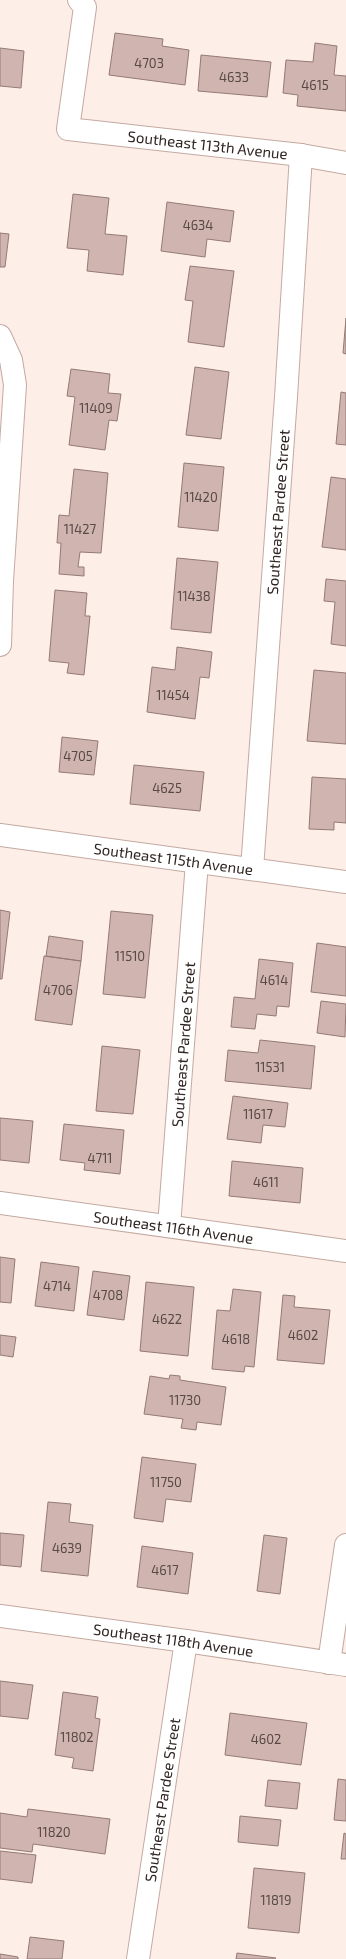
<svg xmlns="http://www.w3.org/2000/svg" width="346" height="1959" viewBox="0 0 346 1959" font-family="'Exo 2',sans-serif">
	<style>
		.building { fill: #d0b4b0; stroke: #947a76 }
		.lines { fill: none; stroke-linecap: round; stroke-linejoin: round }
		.minor-casing { stroke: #c3aaa1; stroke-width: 24 }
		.minor { stroke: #fff; stroke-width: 22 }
		.labels { text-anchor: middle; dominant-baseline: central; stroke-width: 3; stroke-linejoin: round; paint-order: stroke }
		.number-label { font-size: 13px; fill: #574946 }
		.street-label { font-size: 15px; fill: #2f2522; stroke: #feeee8 }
	</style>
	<rect width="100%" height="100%" fill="#feeee8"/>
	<!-- building -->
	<path class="building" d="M115 33 163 39 162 46 189 50 185 85 109 75Z
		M315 43 337 46 334 75 346 76V111L297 106 298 95 283 93 286 60 313 62Z
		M0 48 24 51 21 88 0 86Z
		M201 55 271 62 267 97 198 91Z
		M73 194 109 198 105 234 127 236 123 275 87 271 89 250 67 248Z
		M167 202 234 211 230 242 207 239 205 257 161 251Z
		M0 233 9 234 5 267H0Z
		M190 266 234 271 224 347 188 342 193 301 185 300Z
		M346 318V354L343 353Z
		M195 367 229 372 221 439 186 435Z
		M71 369 110 374 108 393 121 394 117 421 109 420 105 450 69 445 75 397 67 396Z
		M341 392 346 393V445L336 444Z
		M184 463 224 467 218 531 178 527Z
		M74 469 108 473 101 553 80 552 78 567H84V576L59 574 61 543H57L59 515 69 516Z
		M331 477 346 479V550L322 547Z
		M177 558 218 562 211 633 171 629Z
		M326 579 346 581V646L331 644 335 602 324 601Z
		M55 590 87 593 85 616H90L84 675 67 673 69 663 49 661Z
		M177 647 212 652 209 678 200 677 195 719 147 712 152 667 175 670Z
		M314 670 346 673V744L307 741Z
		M62 737 98 741 94 775 59 772Z
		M134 765 204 772 200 811 130 804Z
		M312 777 346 779V823L334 822V830L309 829Z
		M0 910 10 912 2 979H0Z
		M111 911 153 915 145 998 103 994Z
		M49 936 83 941 81 961 46 956Z
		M317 943 346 947V996L311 992Z
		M44 956 81 961 72 1025 35 1020Z
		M259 959 293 963 289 1007 277 1006 276 1016 257 1014 255 1029 231 1027 234 997 255 999Z
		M321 1001 346 1004 345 1037 317 1033Z
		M260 1040 315 1046 311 1089 225 1081 228 1050 258 1053Z
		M102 1046 140 1050 133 1114 96 1111Z
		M233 1096 288 1103 285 1127 263 1125 261 1143 227 1139Z
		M0 1118 33 1121 29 1163 0 1160Z
		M64 1124 124 1130 120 1174 84 1170 85 1163 60 1160Z
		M232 1161 303 1168 300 1203 229 1196Z
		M0 1257 15 1259 11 1303 0 1302Z
		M41 1262 79 1267 74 1311 35 1306Z
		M93 1271 130 1276 124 1320 87 1315Z
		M146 1282 194 1287 188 1356 140 1351Z
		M233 1289 261 1292 254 1367 245 1366 244 1372 212 1369 217 1310 230 1311Z
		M283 1295 295 1296 294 1307 330 1310 324 1364 277 1360Z
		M0 1335 16 1337 13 1357 0 1355Z
		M170 1375 180 1376V1380L226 1387 221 1425 197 1422 196 1430 181 1428 183 1419 144 1414 150 1376 169 1379Z
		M142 1457 196 1464 191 1502 166 1499 163 1522 134 1518Z
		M48 1502 71 1504 69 1522 93 1525 88 1576 41 1571Z
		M0 1533 24 1535 21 1567 0 1565Z
		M264 1535 287 1538 280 1594 257 1591Z
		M142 1546 193 1553 188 1594 137 1587Z
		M0 1681 33 1685 28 1719 0 1716Z
		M63 1692 98 1697 95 1718 100 1719 93 1771 72 1768 74 1758 55 1755Z
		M230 1713 307 1723 301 1765 225 1755Z
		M338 1779 346 1780V1821L334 1820Z
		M268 1780 300 1783 297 1809 265 1806Z
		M28 1809 110 1819 105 1854 33 1844 32 1852 0 1848V1813L27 1817Z
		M240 1816 281 1820 278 1846 238 1842Z
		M344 1833 346 1834V1859H341Z
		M0 1851 36 1855 32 1883 0 1879Z
		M254 1868 305 1873 299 1933 248 1928Z
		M30 1937 64 1941 62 1959H27Z
		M237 1953 276 1958 275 1959H236Z
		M0 1954 18 1957V1959H0Z"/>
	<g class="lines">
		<!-- minor casing -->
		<g class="minor-casing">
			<g id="minor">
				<path id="s1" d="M79 0 85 7 68 129 301 155 346 163"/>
				<path d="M0 336 11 360 15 385 2 581 0 645"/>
				<path id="s2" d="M0 835 346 882"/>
				<path id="s3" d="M252 869 286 397 301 155"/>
				<path id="s4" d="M0 1203 346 1251"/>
				<path id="s5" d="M169 1226 197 862"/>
				<path id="s6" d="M0 1616 186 1641 346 1665"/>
				<path d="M329 1663 346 1545"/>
				<path id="s7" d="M138 1959 186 1641"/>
			</g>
		</g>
		<!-- minor -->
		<use href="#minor" class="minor"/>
	</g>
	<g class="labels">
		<!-- number labels -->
		<g class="number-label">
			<text x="149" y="63">4703</text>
			<text x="234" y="77">4633</text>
			<text x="315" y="85">4615</text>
			<text x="198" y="225">4634</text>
			<text x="96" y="408">11409</text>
			<text x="201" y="497">11420</text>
			<text x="80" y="529">11427</text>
			<text x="194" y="596">11438</text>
			<text x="173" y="695">11454</text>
			<text x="78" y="756">4705</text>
			<text x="167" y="788">4625</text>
			<text x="130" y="956">11510</text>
			<text x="274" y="980">4614</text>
			<text x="58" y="990">4706</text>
			<text x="270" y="1067">11531</text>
			<text x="258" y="1114">11617</text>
			<text x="100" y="1158">4711</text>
			<text x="266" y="1182">4611</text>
			<text x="57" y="1286">4714</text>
			<text x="108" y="1295">4708</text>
			<text x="167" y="1319">4622</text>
			<text x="303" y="1335">4602</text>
			<text x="236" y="1339">4618</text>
			<text x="185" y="1400">11730</text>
			<text x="166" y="1482">11750</text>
			<text x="67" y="1548">4639</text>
			<text x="165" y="1570">4617</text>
			<text x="77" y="1737">11802</text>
			<text x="266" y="1739">4602</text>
			<text x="54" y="1832">11820</text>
			<text x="276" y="1900">11819</text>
		</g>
		<!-- street labels -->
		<g class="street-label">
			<text stroke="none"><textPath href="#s1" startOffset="273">Southeast 113th Avenue</textPath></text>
			<text stroke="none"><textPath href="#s3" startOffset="358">Southeast Pardee Street</textPath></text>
			<text stroke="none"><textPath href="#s2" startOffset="175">Southeast 115th Avenue</textPath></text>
			<text stroke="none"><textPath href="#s5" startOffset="182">Southeast Pardee Street</textPath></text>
			<text stroke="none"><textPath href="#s4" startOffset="175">Southeast 116th Avenue</textPath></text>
			<text stroke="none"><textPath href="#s6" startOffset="175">Southeast 118th Avenue</textPath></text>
			<text stroke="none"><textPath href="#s7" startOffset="161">Southeast Pardee Street</textPath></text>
		</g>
	</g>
</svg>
